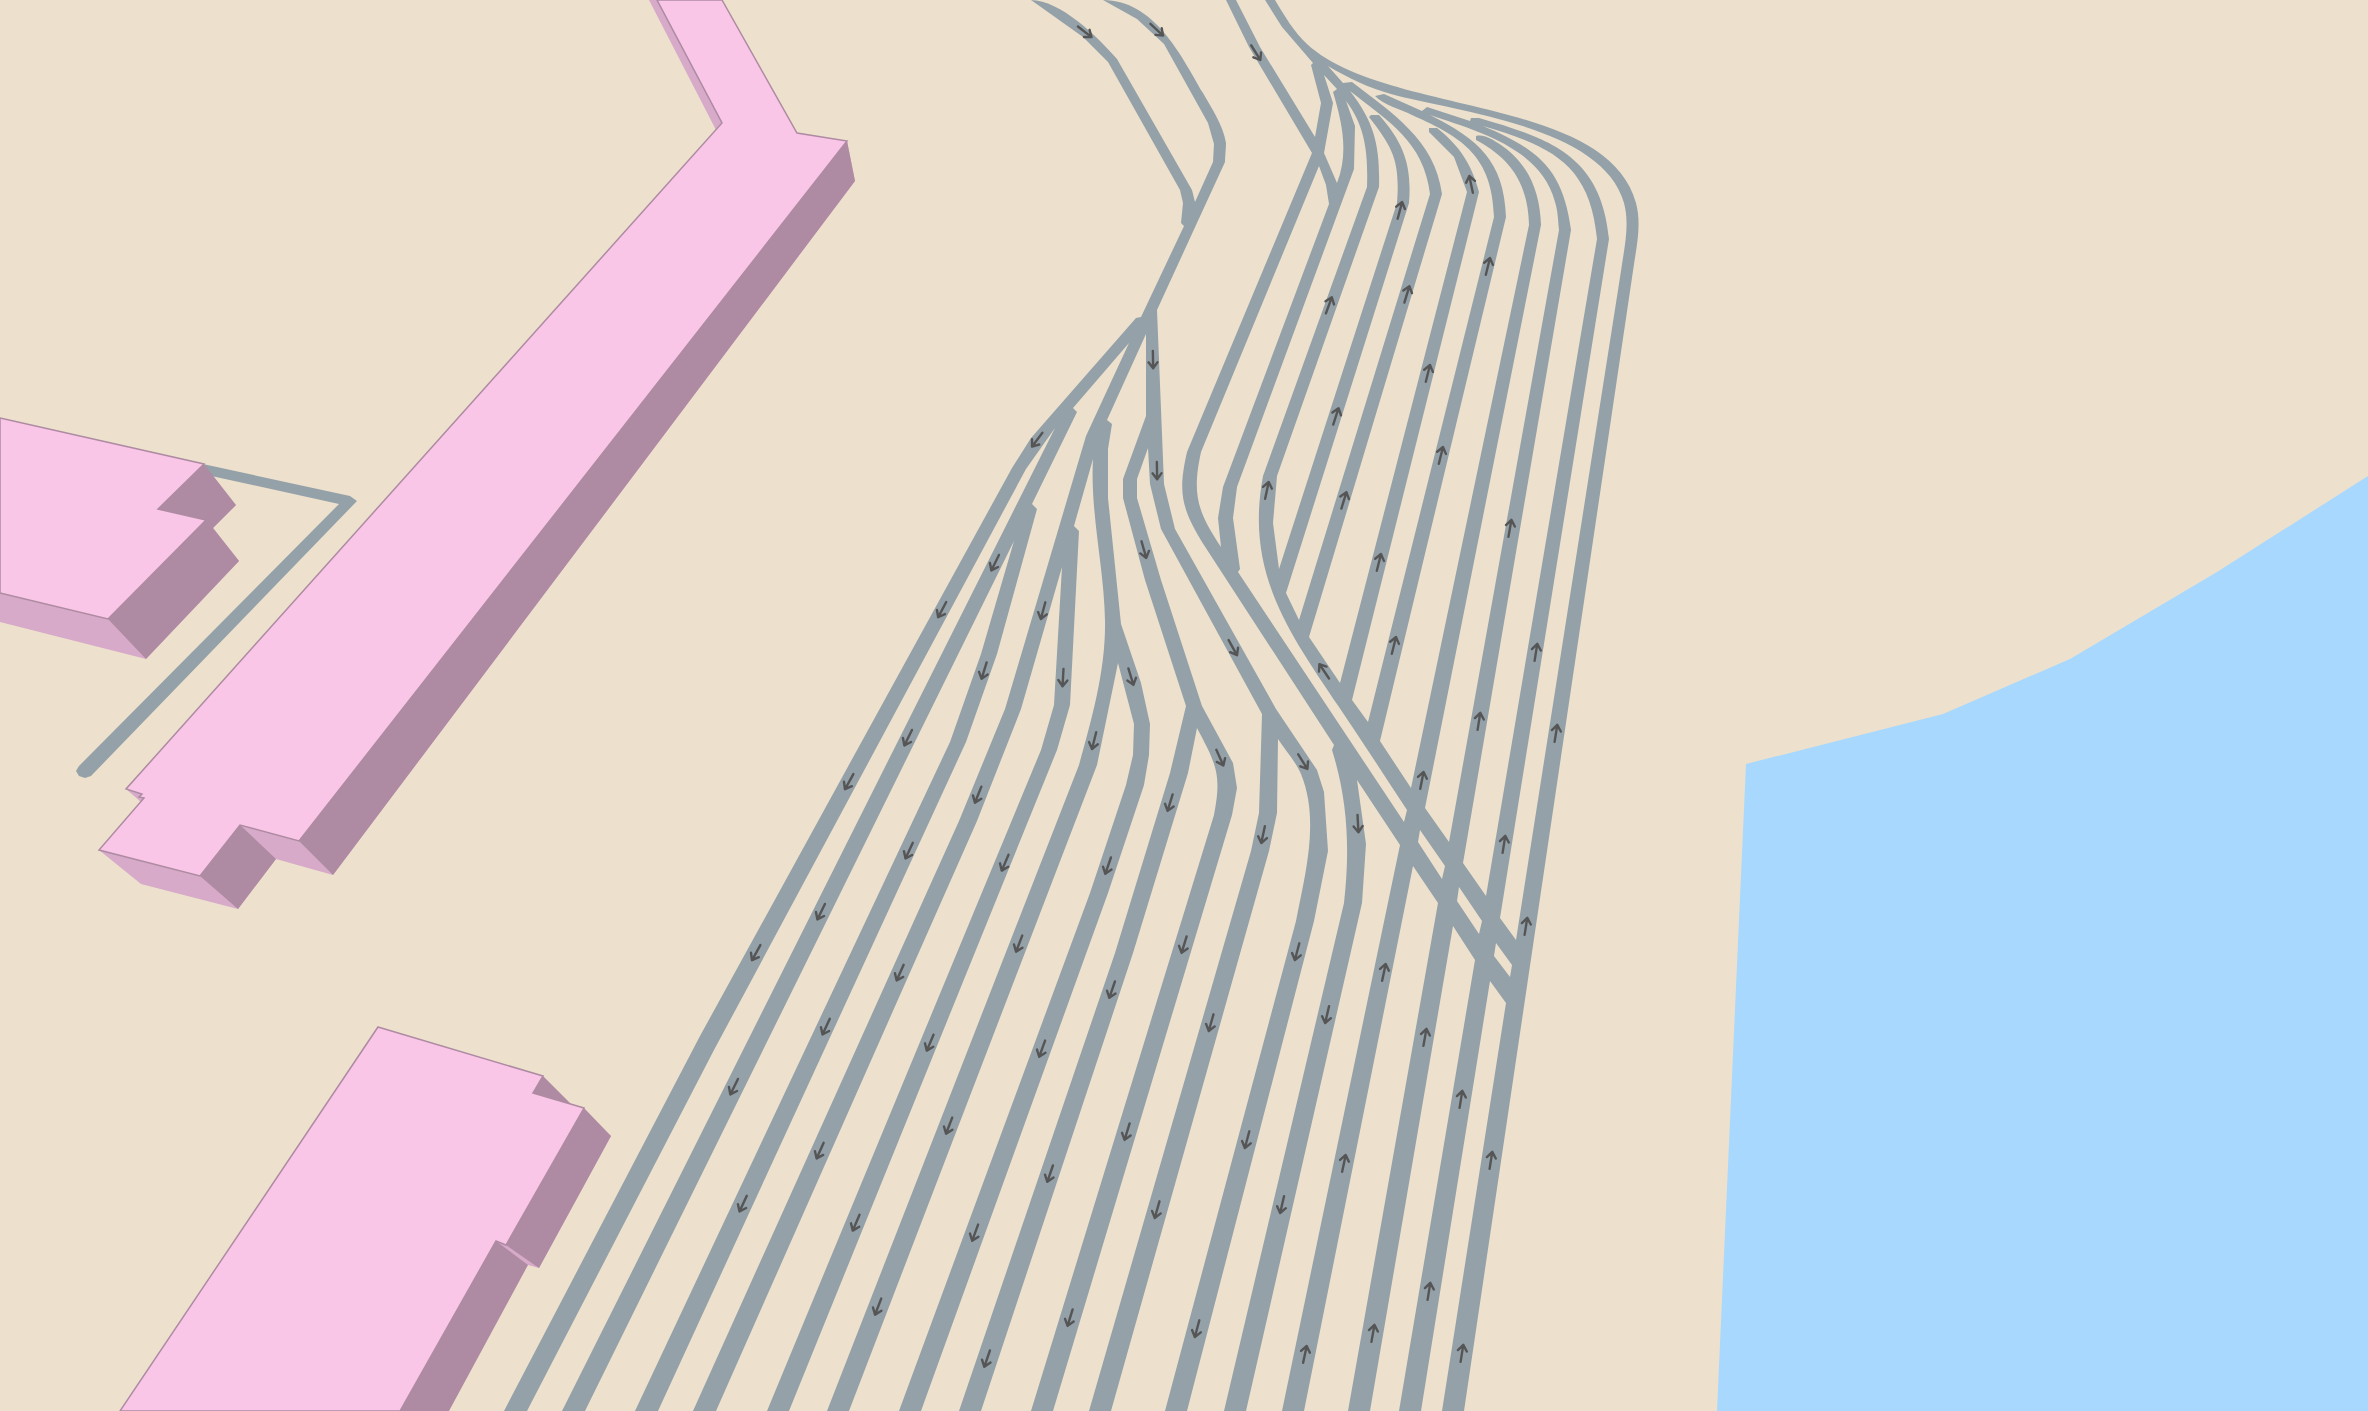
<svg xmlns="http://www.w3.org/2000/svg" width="2368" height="1411" viewBox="0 0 2368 1411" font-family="Roboto,sans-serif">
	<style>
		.industrial { fill: #ede1cd }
		.water { fill: #a8d8fd }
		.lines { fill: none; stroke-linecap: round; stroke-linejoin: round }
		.service { fill: #94a1a8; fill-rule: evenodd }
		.wall { fill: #d6aac8 }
		.shaded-wall { fill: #ae8ba2 }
		.building { fill: #f9c6e8; stroke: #ae8ba2; stroke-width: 1.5 }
		.oneway { stroke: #555556 }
	</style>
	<rect width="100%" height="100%" fill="#fce8e1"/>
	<!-- industrial -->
	<path class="industrial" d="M0 0H2368V1411H0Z"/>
	<!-- water -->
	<path class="water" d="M2368 476V1411H1717L1746 764 1943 714 2070 659 2217 572Z"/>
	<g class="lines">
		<!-- service -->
		<path class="service" d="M1031 0C1060 0 1098 37 1117 59L1192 190 1195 202 1213 162 1214 144 1208 123 1164 44 1137 19 1103 0C1154 0 1181 55 1203 93 1212 109 1223 125 1226 143 1226 149 1225 156 1225 162L1157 310 1164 484 1175 529 1276 709 1317 770 1324 792 1328 851 1314 921 1187 1411H1165L1296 921C1305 874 1320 821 1301 774 1296 762 1285 750 1278 739L1277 813 1269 851 1111 1411H1089L1251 851 1259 813 1262 714 1161 529 1150 484 1148 448 1137 479V498L1161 580 1202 706 1233 763 1237 788 1232 815 1053 1411H1031L1214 815C1222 774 1216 764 1197 728L1188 773 1133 953 981 1411H959L1115 953 1170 773 1186 706 1145 580 1123 498V479L1146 416V334L1107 420 1112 424 1108 449V498L1121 624 1141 683 1150 724 1149 755 1144 785 1108 893 921 1411H899L1090 893 1126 785 1133 755 1134 724 1118 663 1097 765 849 1411H827L1079 765C1092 718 1106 669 1105 620 1104 566 1090 513 1093 459L1074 526 1079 531 1070 705 1057 750 789 1411H767L1041 750 1054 705 1062 567 1021 709 977 821 716 1411H693L959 821 1005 709 1086 436 1129 343 1073 408 1077 412 1032 504 1037 509 997 654 966 742 658 1411H635L950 742 981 654 1014 541 585 1411H562L1055 428 1026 469 714 1050 527 1411H504L700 1036 1012 468 1031 438 1136 318 1141 317 1184 226 1181 223 1183 203 1180 190 1108 62 1083 37Z
			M1226 0H1236L1260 47 1315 137 1321 103 1311 65 1313 63 1282 27 1265 0H1275C1284 15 1294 32 1307 44 1385 116 1606 95 1636 203 1642 225 1636 249 1633 271L1464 1411H1442L1506 1003 1490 981 1421 1411H1399L1475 960 1453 926 1370 1411H1348L1438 903 1413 866 1304 1411H1282L1400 845 1357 780 1366 844 1362 903 1246 1411H1224L1344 903C1350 850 1348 801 1332 750L1334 745 1202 542C1181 507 1178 492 1187 452L1312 153 1249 47ZM1328 66C1348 78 1369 88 1391 94 1456 112 1603 126 1624 203 1630 225 1624 249 1621 271L1516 940 1500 918 1609 239C1601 156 1551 139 1479 118H1471L1470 121 1427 107 1422 111 1384 94 1375 96C1384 105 1400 109 1412 115 1464 138 1492 157 1494 217L1368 722 1352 700 1479 192C1472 165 1459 145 1437 128H1429V132L1454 157 1467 192 1340 683 1309 637 1442 194C1435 140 1392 113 1352 82L1343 83ZM1324 75 1337 89 1333 92C1342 122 1349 152 1337 183L1324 153 1333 103ZM1350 91C1388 121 1424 142 1430 194L1299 620 1286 593 1409 203C1412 166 1404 143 1379 115H1371L1369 117C1394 149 1400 162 1397 203L1279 569 1273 523 1277 476 1379 187C1380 147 1375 123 1350 91ZM1346 101C1366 127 1368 155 1367 187L1263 476C1245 572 1288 631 1339 707 1362 741 1384 775 1407 810L1404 822 1238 572 1240 569 1233 518 1237 487 1354 169 1355 126ZM1430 115C1477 131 1541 148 1555 202 1558 211 1558 221 1559 230L1449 842 1425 808 1541 225C1540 191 1528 162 1498 143 1491 139 1484 134 1476 136V140C1512 159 1528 185 1529 225L1411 788 1380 741 1506 217C1504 161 1478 139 1430 115ZM1483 126C1550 146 1590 163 1597 239L1486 896 1463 863 1571 230C1563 169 1538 149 1483 126ZM1319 166 1326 185 1329 204 1223 487 1218 518 1221 547C1197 511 1192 494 1201 452ZM1420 830 1445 866 1442 879 1418 842ZM1459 887 1482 921 1479 934 1457 901ZM1496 943 1512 965 1510 977 1494 956Z
			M189 461 350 496 357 501 91 776 85 778 79 776 76 771 79 766 339 504 184 470 182 466 184 462Z"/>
	</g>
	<!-- wall -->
	<path class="wall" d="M649 0H722L797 133 847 141 855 181 333 875 276 859 238 909 141 884 99 850 141 802 126 789 716 130Z
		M0 418 236 505 213 528 239 561 146 659 0 622Z
		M571 1104 611 1136 539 1268 528 1265 120 1411Z"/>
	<!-- shaded-wall -->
	<path class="shaded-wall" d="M847 141 855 181 333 875 299 841Z
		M204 464 236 505 213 528 239 561 146 659 108 619 158 509Z
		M240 825 276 859 238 909 200 876Z
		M543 1076 572 1105 533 1093Z
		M584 1108 611 1136 539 1268 506 1245Z
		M496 1241 528 1265 449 1411H400Z"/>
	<!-- building -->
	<path class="building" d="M657 0H722L797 133 847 141 299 841 240 825 200 876 99 850 144 798 139 797 142 794 126 789 722 123Z
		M0 418 204 464 158 509 206 520 108 619 0 593Z
		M378 1027 543 1076 533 1093 584 1108 506 1245 496 1241 400 1411H120Z"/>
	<!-- one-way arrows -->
	<defs><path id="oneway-shaft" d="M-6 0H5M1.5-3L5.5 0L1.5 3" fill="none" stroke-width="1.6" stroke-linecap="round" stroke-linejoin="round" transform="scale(1.5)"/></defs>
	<g class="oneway">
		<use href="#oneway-shaft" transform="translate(1157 30) rotate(43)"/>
		<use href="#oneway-shaft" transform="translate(1085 32) rotate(38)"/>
		<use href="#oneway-shaft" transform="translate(1256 53) rotate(58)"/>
		<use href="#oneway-shaft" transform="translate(1471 184) rotate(-102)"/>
		<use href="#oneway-shaft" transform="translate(1400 210) rotate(-75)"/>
		<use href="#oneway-shaft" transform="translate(1488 266) rotate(-76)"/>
		<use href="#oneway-shaft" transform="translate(1407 294) rotate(-73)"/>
		<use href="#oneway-shaft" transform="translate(1329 305) rotate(-70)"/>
		<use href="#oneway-shaft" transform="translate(1153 360) rotate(89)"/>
		<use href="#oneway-shaft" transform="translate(1428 373) rotate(-76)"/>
		<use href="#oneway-shaft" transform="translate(1336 416) rotate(-72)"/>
		<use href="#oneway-shaft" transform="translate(1037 440) rotate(127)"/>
		<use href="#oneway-shaft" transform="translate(1441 455) rotate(-76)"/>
		<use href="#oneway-shaft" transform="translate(1157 471) rotate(89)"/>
		<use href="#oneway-shaft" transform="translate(1267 490) rotate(-78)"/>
		<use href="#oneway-shaft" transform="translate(1344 500) rotate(-73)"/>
		<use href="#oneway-shaft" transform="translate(1510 528) rotate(-80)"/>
		<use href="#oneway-shaft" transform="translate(1144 550) rotate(74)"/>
		<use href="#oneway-shaft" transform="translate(1379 562) rotate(-76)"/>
		<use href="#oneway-shaft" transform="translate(995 563) rotate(116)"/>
		<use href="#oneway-shaft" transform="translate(942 610) rotate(118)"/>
		<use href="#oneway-shaft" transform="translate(1043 611) rotate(105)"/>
		<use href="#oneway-shaft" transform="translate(1394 645) rotate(-76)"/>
		<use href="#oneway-shaft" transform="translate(1233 648) rotate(61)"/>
		<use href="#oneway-shaft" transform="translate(1536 652) rotate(-81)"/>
		<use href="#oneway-shaft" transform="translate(984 671) rotate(107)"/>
		<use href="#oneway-shaft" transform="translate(1324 671) rotate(-124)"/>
		<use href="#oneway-shaft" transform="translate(1131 677) rotate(73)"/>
		<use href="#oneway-shaft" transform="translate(1063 678) rotate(93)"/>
		<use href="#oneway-shaft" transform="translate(1479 721) rotate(-81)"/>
		<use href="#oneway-shaft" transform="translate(1556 733) rotate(-81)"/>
		<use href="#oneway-shaft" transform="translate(908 738) rotate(116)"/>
		<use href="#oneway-shaft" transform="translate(1094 741) rotate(104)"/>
		<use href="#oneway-shaft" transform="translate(1220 758) rotate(66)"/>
		<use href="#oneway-shaft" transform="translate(1303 762) rotate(58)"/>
		<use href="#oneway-shaft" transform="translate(1422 780) rotate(-79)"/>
		<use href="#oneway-shaft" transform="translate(849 782) rotate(119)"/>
		<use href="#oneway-shaft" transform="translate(978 795) rotate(112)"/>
		<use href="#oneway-shaft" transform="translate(1170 803) rotate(107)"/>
		<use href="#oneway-shaft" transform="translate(1358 824) rotate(87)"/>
		<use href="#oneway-shaft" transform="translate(1263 835) rotate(102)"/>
		<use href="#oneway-shaft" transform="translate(1504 844) rotate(-81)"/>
		<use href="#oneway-shaft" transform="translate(909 851) rotate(115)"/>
		<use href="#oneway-shaft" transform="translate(1005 863) rotate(113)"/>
		<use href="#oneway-shaft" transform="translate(1108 866) rotate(109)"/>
		<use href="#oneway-shaft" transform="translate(821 912) rotate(116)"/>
		<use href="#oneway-shaft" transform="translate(1526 926) rotate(-81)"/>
		<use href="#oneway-shaft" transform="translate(1019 944) rotate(111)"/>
		<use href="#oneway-shaft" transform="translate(1184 945) rotate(107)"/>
		<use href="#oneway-shaft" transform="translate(1297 952) rotate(105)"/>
		<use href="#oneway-shaft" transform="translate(756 953) rotate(119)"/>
		<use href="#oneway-shaft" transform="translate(1384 972) rotate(-78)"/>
		<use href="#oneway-shaft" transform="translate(900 973) rotate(114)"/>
		<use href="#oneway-shaft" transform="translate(1112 990) rotate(109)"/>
		<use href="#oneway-shaft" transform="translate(1327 1015) rotate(103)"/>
		<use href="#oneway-shaft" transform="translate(1211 1023) rotate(106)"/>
		<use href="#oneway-shaft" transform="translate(826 1027) rotate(115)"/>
		<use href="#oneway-shaft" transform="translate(1425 1037) rotate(-80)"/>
		<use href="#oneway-shaft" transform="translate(930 1043) rotate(113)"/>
		<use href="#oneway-shaft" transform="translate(1042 1049) rotate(110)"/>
		<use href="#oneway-shaft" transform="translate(734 1087) rotate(116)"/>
		<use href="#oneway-shaft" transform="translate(1461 1099) rotate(-81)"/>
		<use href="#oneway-shaft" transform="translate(949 1126) rotate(111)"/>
		<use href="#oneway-shaft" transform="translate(1127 1132) rotate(107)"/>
		<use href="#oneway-shaft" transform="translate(1247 1140) rotate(105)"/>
		<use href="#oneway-shaft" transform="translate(820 1151) rotate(114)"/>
		<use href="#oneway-shaft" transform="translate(1491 1160) rotate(-81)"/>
		<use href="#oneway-shaft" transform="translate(1344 1163) rotate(-78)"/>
		<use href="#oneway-shaft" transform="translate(1050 1174) rotate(109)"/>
		<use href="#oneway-shaft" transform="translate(743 1204) rotate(115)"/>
		<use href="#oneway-shaft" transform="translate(1282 1205) rotate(103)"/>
		<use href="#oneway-shaft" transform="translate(1157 1210) rotate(106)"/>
		<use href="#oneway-shaft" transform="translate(856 1223) rotate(113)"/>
		<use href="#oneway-shaft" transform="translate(975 1233) rotate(110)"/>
		<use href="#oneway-shaft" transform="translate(1429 1291) rotate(-81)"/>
		<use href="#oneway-shaft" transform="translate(878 1307) rotate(111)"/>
		<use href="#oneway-shaft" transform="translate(1070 1318) rotate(107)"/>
		<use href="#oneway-shaft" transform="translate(1197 1329) rotate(105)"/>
		<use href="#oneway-shaft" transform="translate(1373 1333) rotate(-80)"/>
		<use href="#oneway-shaft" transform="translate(1462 1353) rotate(-81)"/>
		<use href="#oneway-shaft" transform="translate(1305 1354) rotate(-78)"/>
		<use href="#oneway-shaft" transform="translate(987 1359) rotate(109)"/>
	</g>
</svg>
